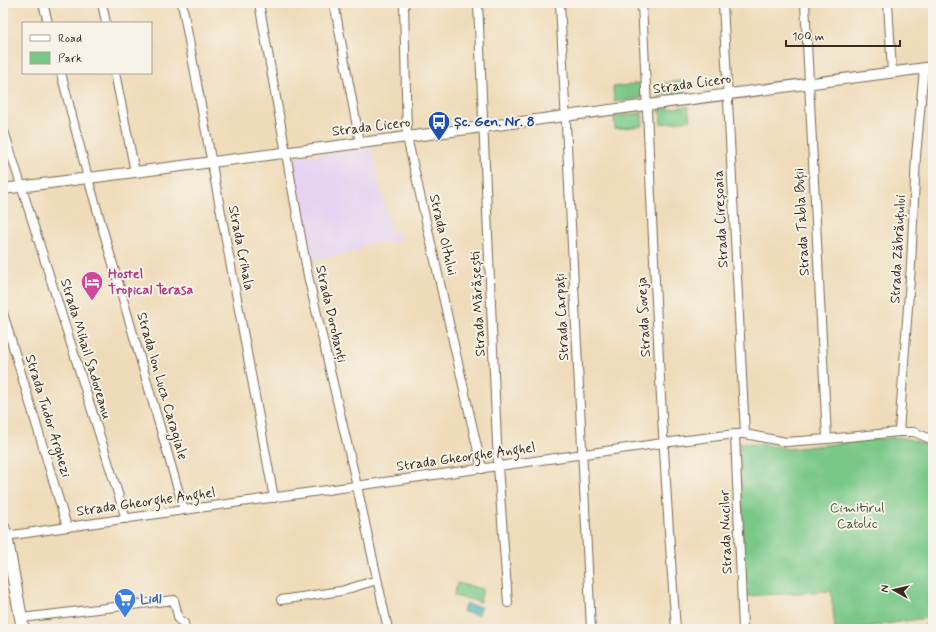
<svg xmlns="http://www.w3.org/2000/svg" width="936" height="632" viewBox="0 0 936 632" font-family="Mynerve,sans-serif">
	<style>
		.built { fill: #e4d3f2 }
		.green { fill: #79c888; stroke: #5a7953 }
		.water { fill: #3cadb3; stroke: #3c6c68 }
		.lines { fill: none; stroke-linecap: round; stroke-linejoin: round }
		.minor-casing { stroke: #7a6854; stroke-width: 10 }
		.tertiary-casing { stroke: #7a6854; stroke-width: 12 }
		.secondary-casing { stroke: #7a6854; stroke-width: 14 }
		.minor { stroke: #fff; stroke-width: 8 }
		.tertiary { stroke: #fff; stroke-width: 10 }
		.secondary { stroke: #fff; stroke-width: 12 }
		.labels { text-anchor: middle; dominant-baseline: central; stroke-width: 4; stroke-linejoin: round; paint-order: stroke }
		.street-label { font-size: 14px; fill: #3b2a1e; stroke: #f7f3e8 }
		.transit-label { font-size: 14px; font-weight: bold; fill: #164399; stroke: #f7f3e8; text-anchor: start }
		.hotel-label { font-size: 14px; font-weight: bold; fill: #b23c85; stroke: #f7f3e8; text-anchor: start }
		.park-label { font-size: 14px; fill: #4e593e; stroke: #f7f3e8 }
		.shop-label { font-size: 14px; font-weight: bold; fill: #366cbe; stroke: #f7f3e8; text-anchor: start }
	</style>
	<rect width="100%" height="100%" fill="#f7f3e8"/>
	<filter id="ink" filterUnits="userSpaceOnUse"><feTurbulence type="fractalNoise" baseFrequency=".025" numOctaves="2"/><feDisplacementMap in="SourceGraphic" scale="8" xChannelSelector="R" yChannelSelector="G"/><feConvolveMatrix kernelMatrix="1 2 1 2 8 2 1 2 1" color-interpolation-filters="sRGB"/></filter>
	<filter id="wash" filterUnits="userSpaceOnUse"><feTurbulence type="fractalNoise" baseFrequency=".012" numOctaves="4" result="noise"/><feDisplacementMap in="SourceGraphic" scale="16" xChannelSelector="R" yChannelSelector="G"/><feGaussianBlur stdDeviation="0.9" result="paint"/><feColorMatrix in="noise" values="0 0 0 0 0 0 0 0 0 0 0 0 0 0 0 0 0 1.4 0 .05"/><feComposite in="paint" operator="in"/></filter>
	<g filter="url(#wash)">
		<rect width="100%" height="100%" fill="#efdbb9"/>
		<!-- built -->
		<path class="built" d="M371 148 391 233 399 231 401 241 383 244 382 241 361 245 362 250 311 260 292 158Z"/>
		<!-- green -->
		<path class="green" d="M685 80 687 93 658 97 657 84Z
			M641 83 642 98 614 102 613 87Z
			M688 106 690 120 661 124 660 110Z
			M642 113 643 126 615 129 614 116Z
			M900 437 916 441 933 448V616L926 618 852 629H835L831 591 745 596 739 443 765 445 789 449Z
			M457 583 483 589 480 602 454 596Z"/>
		<!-- water -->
		<path class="water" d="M465 604 481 607 479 615 463 612Z"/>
	</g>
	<g filter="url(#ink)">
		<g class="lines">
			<!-- minor casing -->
			<g class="minor-casing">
				<path id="minor" d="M43 3 48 23
					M102 3 106 23
					M182 3 274 498
					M259 3 308 276 357 486 388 629
					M334 3 360 143
					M404 3 407 137 482 469
					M478 3 498 466 508 603
					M560 3C572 212 579 420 591 629
					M642 3C652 212 660 421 676 629
					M723 3 745 434
					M805 3 827 439
					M888 3 892 72
					M61 73 88 178 184 510
					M115 73 135 172
					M3 128 126 519
					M3 313 67 527
					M899 432 911 265 916 156 924 68
					M735 434 743 629
					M6 536 184 510 663 443 735 434H745L786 442 827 439 899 432H914L933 440
					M281 600 341 591 377 580
					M21 618 174 600 179 620 184 623 185 629"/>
			</g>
			<!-- tertiary casing -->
			<g class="tertiary-casing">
				<path id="tertiary" d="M3 189 407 137 933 67"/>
			</g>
			<!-- secondary casing -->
			<g class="secondary-casing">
				<path id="secondary" d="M3 527 6 536 23 629
					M930 629H933"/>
			</g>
			<!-- minor -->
			<use href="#minor" class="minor"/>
			<!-- tertiary -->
			<use href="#tertiary" class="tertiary"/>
			<!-- secondary -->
			<use href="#secondary" class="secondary"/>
		</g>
	</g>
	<!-- icons -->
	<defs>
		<g id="bus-pin" transform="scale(1.15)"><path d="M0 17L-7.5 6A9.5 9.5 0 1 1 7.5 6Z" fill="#1a4fb4" stroke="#f7f3e8"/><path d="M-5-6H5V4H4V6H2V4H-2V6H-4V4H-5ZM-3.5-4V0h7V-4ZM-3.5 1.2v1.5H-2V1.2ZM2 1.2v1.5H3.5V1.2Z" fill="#fff"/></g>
		<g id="hotel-pin" transform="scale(1.15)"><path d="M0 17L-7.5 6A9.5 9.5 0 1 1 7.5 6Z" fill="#d1479c" stroke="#f7f3e8"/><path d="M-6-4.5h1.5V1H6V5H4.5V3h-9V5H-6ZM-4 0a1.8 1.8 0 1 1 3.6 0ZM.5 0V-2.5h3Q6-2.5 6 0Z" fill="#fff"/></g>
		<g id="supermarket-pin" transform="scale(1.15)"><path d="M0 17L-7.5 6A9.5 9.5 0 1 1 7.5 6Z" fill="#3f7fe0" stroke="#f7f3e8"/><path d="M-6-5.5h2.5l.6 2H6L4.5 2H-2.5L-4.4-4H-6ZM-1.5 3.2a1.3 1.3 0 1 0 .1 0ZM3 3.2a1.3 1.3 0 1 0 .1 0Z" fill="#fff"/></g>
	</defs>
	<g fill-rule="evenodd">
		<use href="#bus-pin" x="439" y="122"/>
		<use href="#hotel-pin" x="92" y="282"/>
		<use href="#supermarket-pin" x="125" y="599"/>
	</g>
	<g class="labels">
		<!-- street labels -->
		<g class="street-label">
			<text transform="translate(692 84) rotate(-8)">Strada Cicero</text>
			<text transform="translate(371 127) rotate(-7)">Strada Cicero</text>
			<text transform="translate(721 219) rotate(-93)">Strada Cireșoaia</text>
			<text transform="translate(802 222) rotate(-93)">Strada Tabla Buții</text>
			<text transform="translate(443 235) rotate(77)">Strada Oltului</text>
			<text transform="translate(241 248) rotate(79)">Strada Crihala</text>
			<text transform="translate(898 249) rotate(-87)">Strada Zăbrăuțului</text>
			<text transform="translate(478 304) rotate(-93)">Strada Mărășești</text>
			<text transform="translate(331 314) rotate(77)">Strada Dorobanți</text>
			<text transform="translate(562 317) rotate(-93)">Strada Carpați</text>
			<text transform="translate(644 317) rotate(-93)">Strada Soveja</text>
			<text transform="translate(86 349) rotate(73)">Strada Mihail Sadoveanu</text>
			<text transform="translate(162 386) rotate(74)">Strada Ion Luca Caragiale</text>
			<text transform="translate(48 416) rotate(73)">Strada Tudor Arghezi</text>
			<text transform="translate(466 457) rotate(-8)">Strada Gheorghe Anghel</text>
			<text transform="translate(146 502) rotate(-8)">Strada Gheorghe Anghel</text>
			<text transform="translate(726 532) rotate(-92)">Strada Nucilor</text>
		</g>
		<!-- transit labels -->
		<g class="transit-label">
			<text x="454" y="122">Șc. Gen. Nr. 8</text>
		</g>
		<!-- hotel labels -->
		<g class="hotel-label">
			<text x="108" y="274">Hostel<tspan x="108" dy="16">Tropical Terasa</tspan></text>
		</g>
		<!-- park labels -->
		<g class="park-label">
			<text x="857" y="508">Cimitirul<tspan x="857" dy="16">Catolic</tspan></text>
		</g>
		<!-- shop labels -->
		<g class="shop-label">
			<text x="140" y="599">Lidl</text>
		</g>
	</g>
	<!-- margin -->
	<rect width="936" height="632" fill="none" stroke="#f7f3e8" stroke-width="16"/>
	<!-- legend -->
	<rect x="22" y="22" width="130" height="52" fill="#f7f3e8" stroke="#aca397"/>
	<rect x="30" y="35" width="20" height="6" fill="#ffffff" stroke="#aca397"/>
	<text x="58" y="42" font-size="12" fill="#3b2a1e">Road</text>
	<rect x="30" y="52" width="20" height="12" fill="#79c888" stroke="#aca397"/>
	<text x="58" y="62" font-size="12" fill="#3b2a1e">Park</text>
	<!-- north arrow -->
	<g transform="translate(894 590) rotate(278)" stroke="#f7f3e8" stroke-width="3" paint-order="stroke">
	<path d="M0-3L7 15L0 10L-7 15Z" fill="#3b2a1e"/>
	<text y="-6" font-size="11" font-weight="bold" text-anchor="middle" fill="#3b2a1e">N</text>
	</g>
	<!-- scale -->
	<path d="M786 40v6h114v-6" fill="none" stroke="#3b2a1e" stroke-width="2"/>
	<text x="792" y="40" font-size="12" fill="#3b2a1e" stroke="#f7f3e8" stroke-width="3" paint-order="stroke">100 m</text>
</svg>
